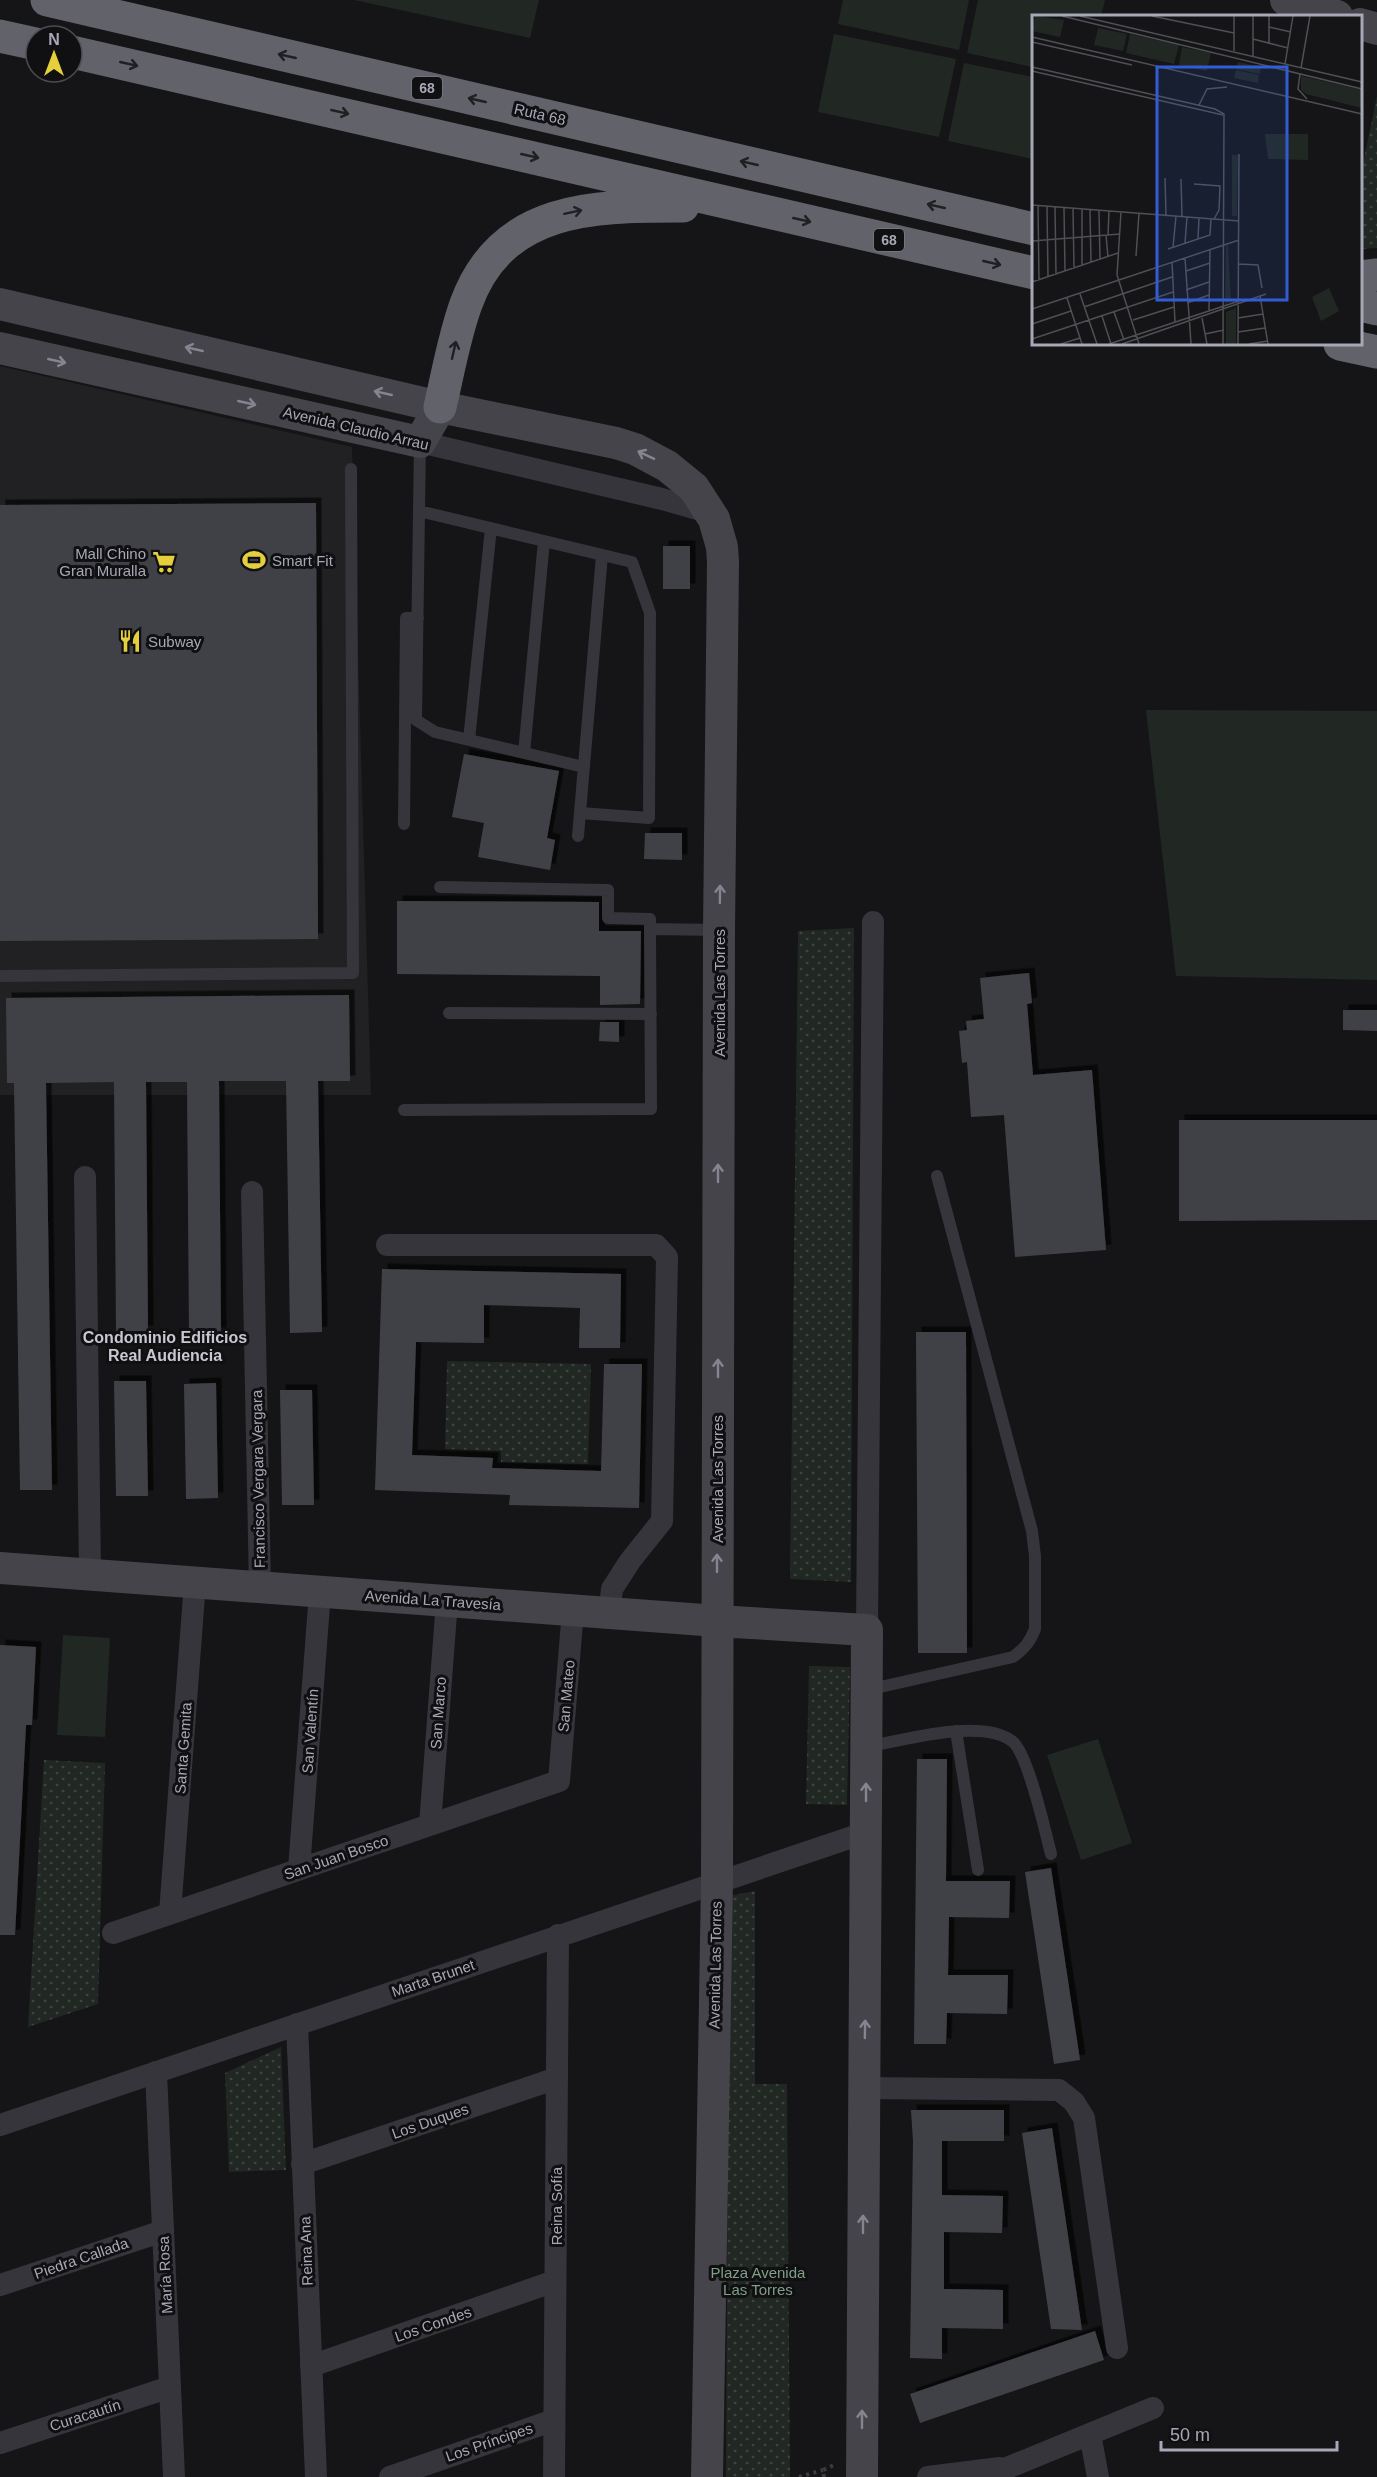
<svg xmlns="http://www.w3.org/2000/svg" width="1377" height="2477" viewBox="0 0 1377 2477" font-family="Arial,sans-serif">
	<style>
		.built { fill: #212023 }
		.green { fill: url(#green-dots) }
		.pitch { fill: #212823 }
		.building { fill: #414146; filter: url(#shadow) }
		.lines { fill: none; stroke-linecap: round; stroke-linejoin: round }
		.path { stroke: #3c3c41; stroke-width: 4; stroke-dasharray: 3 4.5; stroke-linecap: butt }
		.lane { stroke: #36353b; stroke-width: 12 }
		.street { stroke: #36353b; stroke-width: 22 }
		.secondary { stroke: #44444a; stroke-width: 32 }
		.highway { stroke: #62626b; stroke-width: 33 }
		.oneway { stroke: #202023 }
		.oneway2 { stroke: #848590 }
		.labels { text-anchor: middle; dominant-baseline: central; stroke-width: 6; stroke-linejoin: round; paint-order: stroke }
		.shield { fill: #100f11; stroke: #7a7a84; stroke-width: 1.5 }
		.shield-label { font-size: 14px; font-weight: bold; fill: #a7a8b5 }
		.street-label { font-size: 15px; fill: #a7a8b5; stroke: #100f11 }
		.poi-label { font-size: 15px; fill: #a7a8b5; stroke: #100f11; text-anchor: start }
		.park-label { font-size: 15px; fill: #7f9f87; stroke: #100f11 }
		.neighbourhood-label { font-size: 16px; font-weight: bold; fill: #c7c8d2; stroke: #100f11 }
		.inset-road { fill: none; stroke: #4f4f56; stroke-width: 1.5 }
		.view { fill: #325cd3; fill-opacity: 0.15; stroke: #325cd3; stroke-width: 3 }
		.inset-edge { fill: none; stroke: #a7a8b5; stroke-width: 3 }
	</style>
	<defs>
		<pattern id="green-dots" width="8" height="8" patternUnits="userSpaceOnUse" patternTransform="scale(1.5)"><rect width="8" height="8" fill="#212823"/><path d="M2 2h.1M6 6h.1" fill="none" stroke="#3e4441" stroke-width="1.8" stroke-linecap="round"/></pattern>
		<filter id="shadow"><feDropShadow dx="5.5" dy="-5.5" stdDeviation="0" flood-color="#0009"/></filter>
	</defs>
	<rect width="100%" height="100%" fill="#151416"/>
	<!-- built -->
	<path class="built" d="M0 366 352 447 371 1095H0Z"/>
	<!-- green -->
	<path class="green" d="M1377 96V248L1361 249V173Z
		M854 928 851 1582 790 1579 798 931Z
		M447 1361 591 1364 588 1464 501 1462V1451L445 1449Z
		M809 1666 850 1667 847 1805 806 1804Z
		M44 1760 105 1763 98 2004 28 2027Z
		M755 1891V2084H787L790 2477H726L729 1896Z
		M281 2047 286 2170 229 2172 225 2073Z"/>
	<!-- pitch -->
	<path class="pitch" d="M354 0H539L530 38Z
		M843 0H969L959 50 838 24Z
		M978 0H1105L1101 16H1034L1033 67 967 53Z
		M834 34 956 59 939 137 818 112Z
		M964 63 1033 77V159L948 141Z
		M1146 710 1377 711V980L1176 976Z
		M63 1635 110 1638 105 1737 57 1735Z
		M1098 1739 1132 1843 1081 1860 1047 1755Z"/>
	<!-- building -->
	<path class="building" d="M316 503 318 939 0 941V505Z
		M663 546H690V589H663Z
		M464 754 559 771 547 838 555 840 550 870 478 857 484 823 452 817Z
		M645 833H682V860L644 859Z
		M397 901 599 902V931H641L640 1004 600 1005V976L397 974Z
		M1029 973 1032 1003 1027 1004 1033 1075 1092 1070 1106 1250 1015 1257 1004 1115 971 1117 967 1062 962 1063 959 1031 967 1030 966 1021 984 1019 980 978Z
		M349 995 350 1081H318L322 1332 290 1333 286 1081H219L221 1333 189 1334 187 1082H146L148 1331H116L114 1082 46 1083 52 1490H20L14 1083H7L6 998Z
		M1343 1010H1377V1031L1343 1030Z
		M600 1022H619V1042L599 1041Z
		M1179 1120H1377V1220L1179 1221Z
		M382 1269 621 1274 620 1348H579L580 1308 484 1305V1343L416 1342 412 1455 493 1458 492 1468 601 1471 604 1364H642L639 1508 509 1505 510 1495 375 1490Z
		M916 1332H966L967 1653H918Z
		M114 1381H146L148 1496H116Z
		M216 1383 218 1498 186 1499 184 1384Z
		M280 1390H312L314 1505H282Z
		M0 1645 36 1647 32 1725H26L15 1935H0Z
		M917 1759H947L946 1881H1010L1009 1918 949 1917 948 1975H1008L1007 2014 947 2013 946 2044H914Z
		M1051 1868 1080 2060 1054 2064 1025 1872Z
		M911 2110H1004V2141H942V2195L1003 2196 1002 2233 944 2232V2289L1003 2290V2329L942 2328V2359L910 2358 913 2141Z
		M1052 2128 1082 2330 1051 2329 1022 2133Z
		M1095 2331 1104 2360 920 2423 910 2394Z"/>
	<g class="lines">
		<!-- path -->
		<path class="path" d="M799 2477 823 2470
			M824 2477 823 2470 834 2465"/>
		<!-- lane -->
		<path class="lane" d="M420 442 416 720 435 732 584 767
			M419 511 632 562 650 613 649 818 580 813
			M469 740 491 528
			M524 753 544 541
			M404 824 406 618H418
			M578 836 602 555
			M440 887 608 890V918L650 919V929
			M0 976 353 973 351 469
			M449 1013 651 1014
			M404 1110 651 1109 650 929 718 930
			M867 1690 1013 1657C1024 1649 1030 1642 1035 1629V1556L1032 1531 937 1176
			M956 1731 978 1870
			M867 1747C903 1740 981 1718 1012 1741 1028 1753 1045 1831 1051 1854"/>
		<!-- street -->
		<path class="street" d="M420 442 662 499 711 513
			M85 1177 90 1575
			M252 1192 260 1587
			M387 1245H656L667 1257 662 1521 630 1561 612 1589 609 1613
			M867 1630 873 922
			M430 1825 447 1601
			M299 1869 320 1592
			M170 1913 195 1582
			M113 1933 559 1781 573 1610
			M297 2024 316 2477
			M156 2072 174 2477
			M864 2088 1059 2090 1074 2102 1084 2118 1117 2348
			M0 2125 867 1832
			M302 2164 557 2078
			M0 2285 163 2231
			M311 2366 555 2281
			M1090 2434 1098 2477
			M0 2443 170 2387
			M390 2477 554 2420
			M554 2477 558 1935
			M928 2477 1000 2468
			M985 2477 1153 2408"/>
		<!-- secondary -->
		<path class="secondary" d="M1286 0 1337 16
			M1360 24 1377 29
			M0 304 440 407 616 443 635 449 667 466 694 488 714 519 722 547 723 562 719 930 717 1881 707 2477
			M0 348 420 442 440 407
			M0 1568 717 1621 867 1630 862 2477"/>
		<!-- highway -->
		<path class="highway" d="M47 0 1034 229
			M0 36 36 44
			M72 52 1034 273
			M1360 277 1377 275
			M1360 305 1377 309
			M1340 344 1377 352
			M440 407C448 373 454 337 466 304 502 205 595 206 683 206"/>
	</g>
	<!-- one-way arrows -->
	<defs><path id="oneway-shaft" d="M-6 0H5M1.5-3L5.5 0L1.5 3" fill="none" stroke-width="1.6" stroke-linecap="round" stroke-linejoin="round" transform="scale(1.5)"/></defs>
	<g class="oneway">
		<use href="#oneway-shaft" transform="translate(287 56) rotate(-167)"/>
		<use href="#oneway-shaft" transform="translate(129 64) rotate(13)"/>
		<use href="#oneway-shaft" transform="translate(477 100) rotate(-167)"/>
		<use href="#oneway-shaft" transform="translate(340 112) rotate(13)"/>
		<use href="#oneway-shaft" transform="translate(530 156) rotate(13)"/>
		<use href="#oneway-shaft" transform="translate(749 163) rotate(-167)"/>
		<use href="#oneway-shaft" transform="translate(936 206) rotate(-167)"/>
		<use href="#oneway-shaft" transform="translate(573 212) rotate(-12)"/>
		<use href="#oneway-shaft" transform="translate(802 220) rotate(13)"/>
		<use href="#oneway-shaft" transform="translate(992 263) rotate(13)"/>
		<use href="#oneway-shaft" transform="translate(454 350) rotate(-77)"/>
	</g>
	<g class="oneway2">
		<use href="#oneway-shaft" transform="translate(194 349) rotate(-167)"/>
		<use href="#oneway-shaft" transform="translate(57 361) rotate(13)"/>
		<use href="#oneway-shaft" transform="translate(383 393) rotate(-167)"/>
		<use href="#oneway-shaft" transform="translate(247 403) rotate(13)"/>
		<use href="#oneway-shaft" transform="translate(646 455) rotate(-155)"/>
		<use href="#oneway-shaft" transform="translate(720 894) rotate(-89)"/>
		<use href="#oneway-shaft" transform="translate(718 1173) rotate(-90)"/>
		<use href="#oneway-shaft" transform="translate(718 1368) rotate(-90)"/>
		<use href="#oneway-shaft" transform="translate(717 1563) rotate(-90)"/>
		<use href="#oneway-shaft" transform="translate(866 1792) rotate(-90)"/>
		<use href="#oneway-shaft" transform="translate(865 2029) rotate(-89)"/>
		<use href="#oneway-shaft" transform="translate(863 2224) rotate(-90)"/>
		<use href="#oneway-shaft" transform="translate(862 2419) rotate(-90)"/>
	</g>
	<!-- icons -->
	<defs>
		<g id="stadium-bare" transform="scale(1.8)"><path d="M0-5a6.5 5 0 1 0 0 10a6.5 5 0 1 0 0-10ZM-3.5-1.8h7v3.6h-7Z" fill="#e6cf3c" stroke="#100f11" stroke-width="2.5" paint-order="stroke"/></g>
		<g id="supermarket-bare" transform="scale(1.8)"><path d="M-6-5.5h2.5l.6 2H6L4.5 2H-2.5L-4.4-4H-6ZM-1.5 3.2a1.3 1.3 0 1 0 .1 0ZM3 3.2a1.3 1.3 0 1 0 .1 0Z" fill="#e6cf3c" stroke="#100f11" stroke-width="2.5" paint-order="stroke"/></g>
		<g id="restaurant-bare" transform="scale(1.8)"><path d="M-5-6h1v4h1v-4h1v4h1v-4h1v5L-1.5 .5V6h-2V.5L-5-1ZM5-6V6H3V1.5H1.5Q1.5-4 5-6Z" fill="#e6cf3c" stroke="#100f11" stroke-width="2.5" paint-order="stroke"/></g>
	</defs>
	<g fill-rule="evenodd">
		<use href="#stadium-bare" x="254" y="560"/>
		<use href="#supermarket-bare" x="164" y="562"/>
		<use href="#restaurant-bare" x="130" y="641"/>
	</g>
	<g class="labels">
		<!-- shield labels -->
		<g class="shield">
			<rect x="412" y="77" width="30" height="22" rx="4.5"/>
			<rect x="874" y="229" width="30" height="22" rx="4.5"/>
		</g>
		<g class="shield-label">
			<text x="427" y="88">68</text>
			<text x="889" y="240">68</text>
		</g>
		<!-- street labels -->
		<g class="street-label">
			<text transform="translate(540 114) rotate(13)">Ruta 68</text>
			<text transform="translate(356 428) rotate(13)">Avenida Claudio Arrau</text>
			<text transform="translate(719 993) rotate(-90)">Avenida Las Torres</text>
			<text transform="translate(258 1479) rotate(-91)">Francisco Vergara Vergara</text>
			<text transform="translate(717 1479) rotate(-90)">Avenida Las Torres</text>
			<text transform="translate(433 1600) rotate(4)">Avenida La Travesía</text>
			<text transform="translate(566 1696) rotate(-85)">San Mateo</text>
			<text transform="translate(438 1713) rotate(-86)">San Marco</text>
			<text transform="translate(310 1731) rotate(-86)">San Valentín</text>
			<text transform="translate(183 1748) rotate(-86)">Santa Gemita</text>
			<text transform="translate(336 1857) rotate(-19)">San Juan Bosco</text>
			<text transform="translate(715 1965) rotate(-89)">Avenida Las Torres</text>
			<text transform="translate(433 1978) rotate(-19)">Marta Brunet</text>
			<text transform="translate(430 2121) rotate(-19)">Los Duques</text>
			<text transform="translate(556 2206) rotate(-90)">Reina Sofía</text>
			<text transform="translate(306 2251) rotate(-92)">Reina Ana</text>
			<text transform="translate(81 2258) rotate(-19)">Piedra Callada</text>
			<text transform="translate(165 2275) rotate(-93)">María Rosa</text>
			<text transform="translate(433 2324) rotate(-19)">Los Condes</text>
			<text transform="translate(85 2415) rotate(-18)">Curacautín</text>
			<text transform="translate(489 2442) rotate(-19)">Los Príncipes</text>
		</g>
		<!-- poi labels -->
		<g class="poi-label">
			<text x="146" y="553" text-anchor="end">Mall Chino<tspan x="146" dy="17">Gran Muralla</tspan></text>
			<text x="272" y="560">Smart Fit</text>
			<text x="148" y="641">Subway</text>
		</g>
		<!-- park labels -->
		<g class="park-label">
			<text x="758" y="2272">Plaza Avenida<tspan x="758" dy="17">Las Torres</tspan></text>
		</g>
		<!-- neighbourhood labels -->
		<g class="neighbourhood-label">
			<text x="165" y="1337">Condominio Edificios<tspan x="165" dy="18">Real Audiencia</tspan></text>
		</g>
	</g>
	<!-- overview -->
	<g transform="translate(1032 15)">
		<rect width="330" height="330" fill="#151416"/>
		<path d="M98 19 147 30 142 49 94 38ZM269 61 330 75V93L274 79 269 75ZM200 140H206L205 201H200ZM196 230 199 287 193 289 194 231ZM204 293V329H194V297Z" fill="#212823"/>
		<path d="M3 1 32 5 28 22 0 16ZM66 13 95 19 91 36 62 30ZM150 32 179 38 175 56 147 50ZM206 47 229 52 228 59 204 54ZM204 55 227 60 226 68 202 63ZM233 119H276V145L236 144ZM297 273 307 296 289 306 280 282Z" fill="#212823"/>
		<path class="inset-road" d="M30 1 330 74M48 1 330 67M120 1 202 18M237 1V28M237 12 259 17M0 22 330 99M221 24 256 33M0 27 100 50M202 36V1M221 41V1M253 49 261 1M0 52 183 94 192 99 191 329M269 53 278 1M0 56 191 100M268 59 266 74 275 84M167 90 175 74 195 72M133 163 134 200M149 164 150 202M162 169 188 171 187 195 182 204M0 190 207 206M6 191 7 265M15 192 16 262M23 192 24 259M32 193 33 256M41 194 42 253M50 194V250M58 195 59 247M67 195 68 245M89 197 85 260 107 329M74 220 76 242M76 220 77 196M166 224 167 203M0 226 88 219M153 228 155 202M141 232 144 201M136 234 178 220 179 204M104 241 107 198M153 243 159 329M140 247 143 307M207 249 226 250 230 273M154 256 178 248M0 267 86 238M154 275 177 267M48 279 65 329M228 281 236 329M35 283 50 329M155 288 177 280M52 292 140 262M0 294 207 225M177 296 178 234M82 297 92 325M70 301 79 329M170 303 175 329M206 303 231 299M101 305 142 292M0 309 39 296M206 317 233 313M173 319 192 315M0 324 141 277M29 329 48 323M77 329 207 286M90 329 234 279M206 329 207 139M217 329 236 326"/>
		<path class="view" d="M125 52H255V285H125Z"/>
		<rect width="330" height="330" class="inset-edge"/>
	</g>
	<!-- north arrow -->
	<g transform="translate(54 54)"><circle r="28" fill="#100f11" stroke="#4c4c53" stroke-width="1.5"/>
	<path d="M0-4.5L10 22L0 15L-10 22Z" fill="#e6cf3c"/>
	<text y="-9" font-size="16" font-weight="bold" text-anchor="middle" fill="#a7a8b5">N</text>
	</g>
	<!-- scale -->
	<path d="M1161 2441v9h176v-9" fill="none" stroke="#a7a8b5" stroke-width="3"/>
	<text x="1170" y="2441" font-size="18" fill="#a7a8b5" stroke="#100f11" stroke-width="4.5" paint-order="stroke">50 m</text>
</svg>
